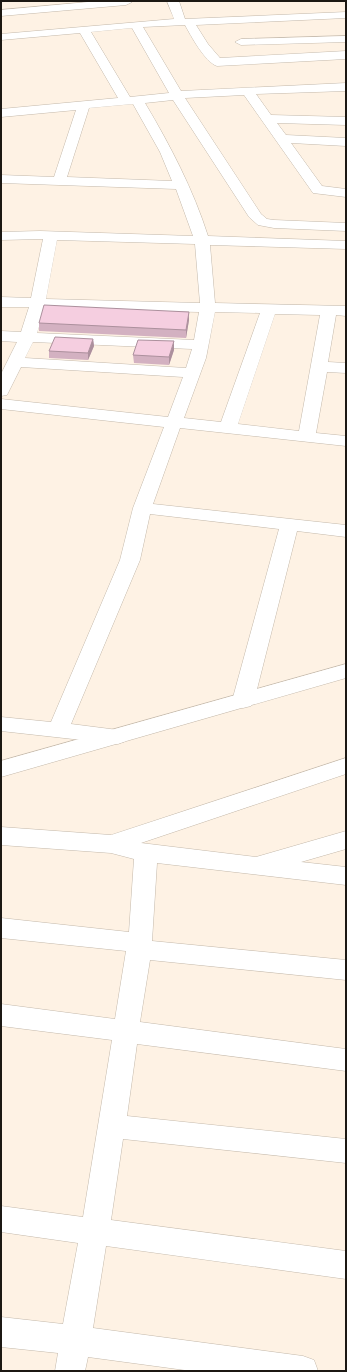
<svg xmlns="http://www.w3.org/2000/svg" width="347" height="1372" viewBox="0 0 347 1372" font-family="'Exo 2',sans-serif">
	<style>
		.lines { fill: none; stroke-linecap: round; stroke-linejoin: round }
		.street-casing { stroke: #c4b9ab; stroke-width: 1 }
		.secondary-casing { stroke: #c4b9ab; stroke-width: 1 }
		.street { fill: #fff; fill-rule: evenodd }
		.secondary { fill: #fff; fill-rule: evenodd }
		.wall { fill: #d3b1c1 }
		.shaded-wall { fill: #ac909d }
		.building { fill: #f5cee0; stroke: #ac909d }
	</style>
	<rect width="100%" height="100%" fill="#fef2e4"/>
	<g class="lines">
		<!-- street casing -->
		<g class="street-casing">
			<path id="street" d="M99 1 132 2 126 5 1 16V10Z
				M167 1H179L185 19 346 12V18L196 25 208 44 220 58 346 51V59L217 66C205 62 191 36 185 25L143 27 181 91 346 83V91L256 94 271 115 346 117V125L277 123 286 135 346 138V146L291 143 322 186 346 189V197L313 193 244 95 185 98 261 214 267 219 274 220 346 223V231L274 228 258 225 249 217 173 100 145 103C170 145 193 189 208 236L346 241V249L210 245 215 303 346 306V316L336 315 328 362 346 363V373L327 372 316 433 346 436V446L180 428 153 504 346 525V537L297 531 254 701 251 706 243 708 235 706 232 701 279 529 150 514 140 560 71 724 126 731 129 736 126 741 118 744 1 731V717L51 722 120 560 133 508 164 427 1 409V399L168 417 183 377 21 367 7 395 1 396V374L17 342 1 341V331L21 332 29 307H1V297L31 298 43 239 1 240V232L40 231 193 236 176 189 1 183V175L54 177 76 110 1 117V109L118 98 80 33 1 40V34L174 19ZM132 28 169 93 130 97 91 32ZM133 104 160 152 172 181 67 177 89 108ZM57 240 195 244 200 303 46 299ZM45 308 199 312 194 340 37 333ZM215 312 260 313 221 422 184 418 206 358ZM275 314 320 315 299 431 238 424ZM33 342 192 349 186 368 25 358Z
				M346 36V42L241 45 235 42 241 39Z
				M346 758V774L141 843 256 857 346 831V849L301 862 346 867V885L157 863 152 941 346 960V980L150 960 140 1022 346 1049V1071L137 1044 127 1116 346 1139V1163L123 1139 111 1220 346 1251V1279L106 1246 93 1328 303 1356 314 1360 318 1371H192L88 1357 85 1371H55L58 1353 1 1347V1317L63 1324 78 1243 1 1232V1206L83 1217 112 1040 1 1026V1004L115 1019 126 951 1 938V918L129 932 134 859 111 853 1 845V827L111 835Z"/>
		</g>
		<!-- secondary casing -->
		<g class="secondary-casing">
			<path id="secondary" d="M346 664V678L1 777V761Z"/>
		</g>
		<!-- street -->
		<use href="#street" class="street"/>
		<!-- secondary -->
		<use href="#secondary" class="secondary"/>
	</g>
	<!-- wall -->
	<path class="wall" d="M189 312V320L186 338 39 331V323Z
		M93 339 94 346 88 360 49 358V351Z
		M174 350 169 365 134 363 133 355Z"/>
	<!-- shaded-wall -->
	<path class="shaded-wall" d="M189 312V320L186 338V330Z
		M93 339 94 346 88 360V353Z
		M174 341V350L169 365V357Z"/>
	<!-- building -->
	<path class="building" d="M44 305 189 312 186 330 39 323Z
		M55 337 93 339 88 353 49 351Z
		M138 340 174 341 169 357 133 355Z"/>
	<!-- border -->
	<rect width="347" height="1372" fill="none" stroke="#1c1813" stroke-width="4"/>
</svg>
